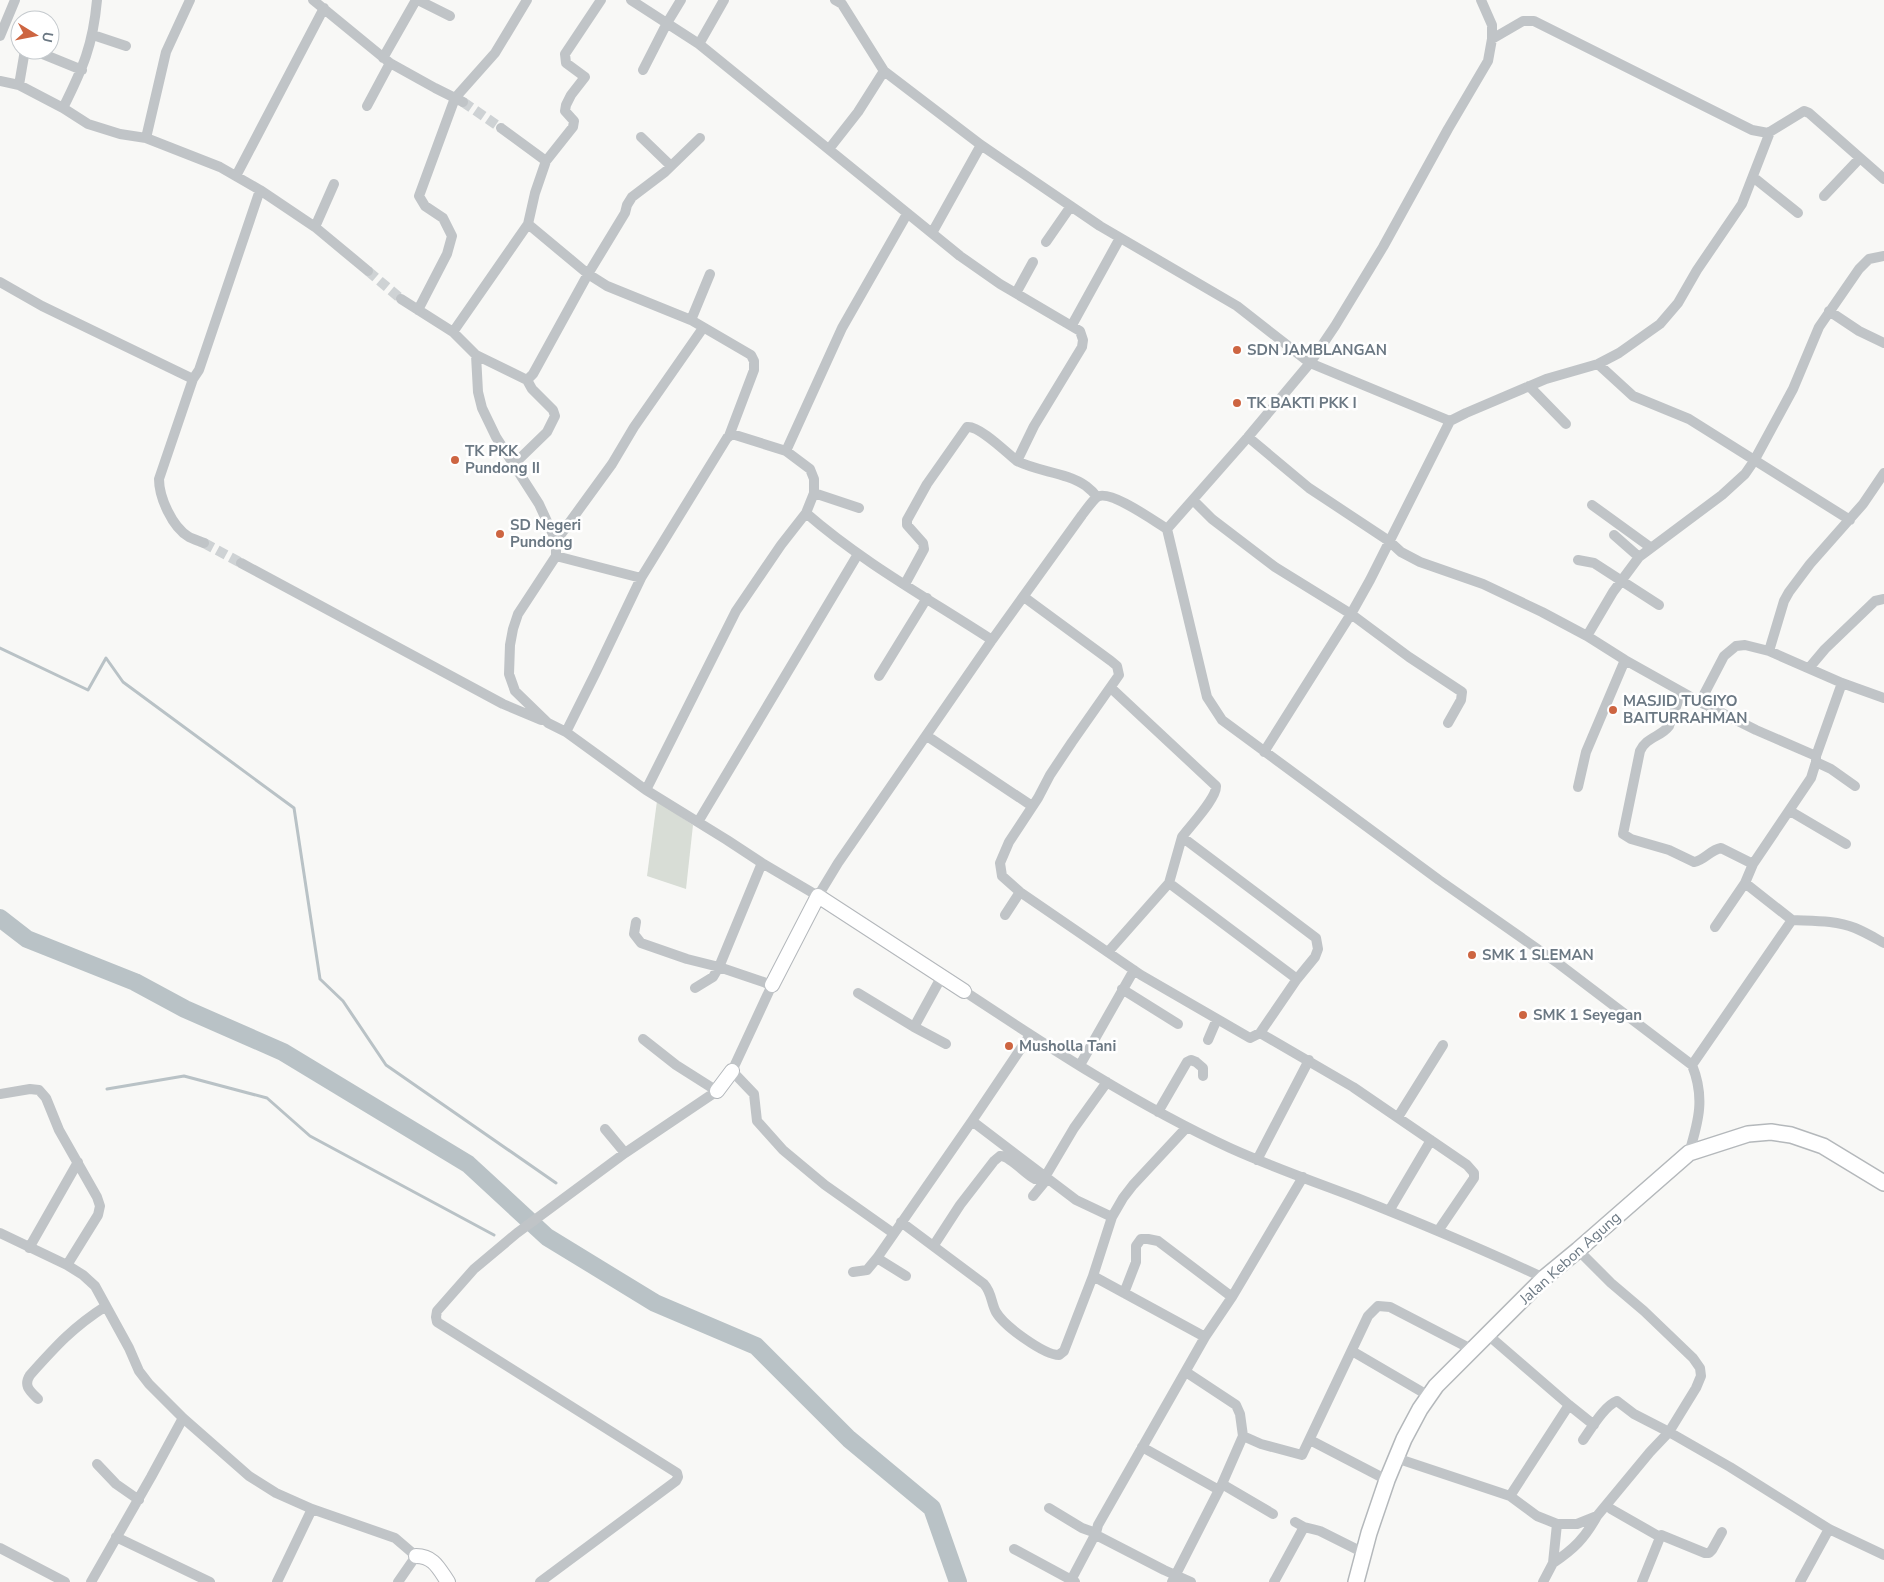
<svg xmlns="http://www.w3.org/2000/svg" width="1884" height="1582" viewBox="0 0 1884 1582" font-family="'Nunito Sans',sans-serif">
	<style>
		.green { fill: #d8ddd6 }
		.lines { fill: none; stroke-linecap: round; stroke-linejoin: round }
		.stream { stroke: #b9c2c6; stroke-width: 3 }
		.river { stroke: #b9c2c6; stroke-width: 18 }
		.street-tunnel { stroke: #ced2d4; stroke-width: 10; stroke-dasharray: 10 5; stroke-linecap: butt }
		.secondary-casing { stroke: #b3b7bb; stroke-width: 16 }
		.primary-casing { stroke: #b4b8bb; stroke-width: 18 }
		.street { stroke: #c0c4c7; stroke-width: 10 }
		.secondary { stroke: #fff; stroke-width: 14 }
		.primary { stroke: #fff; stroke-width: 15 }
		.poi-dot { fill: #cd6541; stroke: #fff; stroke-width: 2 }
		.labels { text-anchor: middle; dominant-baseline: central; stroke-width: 5; stroke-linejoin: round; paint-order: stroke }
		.poi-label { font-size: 15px; font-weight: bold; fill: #6b7883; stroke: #fff; text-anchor: start }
		.street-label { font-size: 15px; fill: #6b7883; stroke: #fff }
	</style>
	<rect width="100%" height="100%" fill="#f8f8f6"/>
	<!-- green -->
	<path class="green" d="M657 801 693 825 686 889 647 876Z"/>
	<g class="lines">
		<!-- stream -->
		<path class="stream" d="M0 648 88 690 106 658 123 682 294 808 320 979 343 1001 386 1065 556 1183
			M107 1089 184 1076 267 1098 310 1136 494 1235"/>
		<!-- river -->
		<path class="river" d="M0 918 27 939 135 982 185 1009 283 1052 468 1164 547 1237 655 1303 756 1346 849 1439 932 1508 958 1582"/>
		<!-- street-tunnel -->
		<path class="street-tunnel" d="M463 102 501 128
			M368 271 401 299
			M204 543 241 563"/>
		<!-- secondary casing -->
		<g class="secondary-casing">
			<path id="secondary" d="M772 985 818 896 964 991
				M717 1091 732 1071
				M416 1556C434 1556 439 1569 448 1582"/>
		</g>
		<!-- primary casing -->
		<g class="primary-casing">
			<path id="primary" d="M1356 1582 1369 1533 1387 1480 1404 1439 1420 1409 1436 1386 1544 1278 1578 1250 1689 1153 1748 1134 1771 1132 1791 1135 1823 1146 1884 1183"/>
		</g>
		<!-- street -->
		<path class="street" d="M313 0 390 63 435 88 463 102
			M418 0 450 16
			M631 0 699 44 960 256 1000 284 1080 331 1083 340 1082 347 1034 426 1017 461C1038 472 1066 472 1086 486 1090 489 1094 493 1097 497
			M835 0 842 4 884 71 981 145 1100 226 1237 306 1310 363 1450 421
			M93 35 126 46
			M0 36 15 0
			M1492 39 1523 21H1534L1752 130 1768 133 1804 111 1809 113 1884 179
			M699 44 724 0
			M33 50 82 70
			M383 58 416 0
			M643 70 667 23 681 0
			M0 81 19 85 63 108 88 124 120 134 146 138 220 167 260 190 315 227 368 271
			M19 85 25 50
			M367 106 390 63
			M63 108C83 68 93 45 97 0
			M501 128 546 161
			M641 137 671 166
			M146 138 166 52 190 0
			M829 149 858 112 884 71
			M236 176 324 8
			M1753 177 1798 213
			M1824 196 1860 158
			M528 224 588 274 607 286 691 320 751 355 754 361V370L729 436
			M315 227 334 184
			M932 233 981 145
			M1046 242 1071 206
			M0 282 42 306 193 379
			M1016 293 1033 262
			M401 299 453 332 476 355 478 392 482 408 496 437 539 504 556 541V556L518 614 513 629 510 645 509 674 515 691 548 723 566 732 646 790 727 840 762 863 818 896 838 863 992 640 1082 515C1086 510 1092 501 1097 497 1110 489 1154 521 1167 529L1248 437 1310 363 1335 326 1383 247 1448 129 1488 61 1492 39V25L1481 0
			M418 310 447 254 452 236 443 218 425 206 419 196 455 98 495 53 527 0
			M1829 311 1859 331 1884 343
			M691 320 710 274
			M1072 325 1120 238
			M453 332 528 224 535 193 546 161 573 127 574 121 565 111 566 105 571 95 585 77 566 63 565 54 601 0
			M476 355 527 380 532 389 553 410 555 416 547 432 513 465
			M1598 364 1633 396 1689 419 1850 520
			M527 380 533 374 588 274 625 213 627 205 632 197 665 172 700 138
			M1529 386 1566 424
			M1248 437 1309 488 1389 541 1401 552 1420 562 1483 584 1542 612 1587 636 1625 660 1700 702 1724 656 1736 646 1745 645 1769 651 1842 683 1884 698
			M786 451 842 328 907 214
			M814 493 859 508
			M1193 500 1212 519 1275 567 1351 614 1370 580 1450 421 1466 413 1546 379 1598 364 1619 353 1660 324 1678 303 1697 270 1742 204 1770 132
			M1592 505 1650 547
			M806 513C862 562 929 599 992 640
			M1167 529 1207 697 1222 720 1439 880 1559 964 1692 1065C1705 1097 1699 1120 1689 1153
			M1614 535 1639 557
			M556 541 612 464 634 427 703 328
			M204 543C199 541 193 539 189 537 172 527 159 497 159 479L193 379 199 370 260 190
			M556 556 641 578 727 438 732 434 786 451 810 469 814 479V493L806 513 781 545 736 611 646 790
			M1578 560 1594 563 1659 605
			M241 563 503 704 541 720
			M905 584 924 549 923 543 907 525V520L927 484 967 427C979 425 1007 453 1017 461
			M1024 597 1111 661 1117 666 1119 675 1072 742 1050 775 1038 798 1009 842 1000 863 1002 876 1020 892 1141 975 1250 1038 1260 1033 1353 1087 1467 1165 1474 1173V1178L1438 1231
			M1587 636 1613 592 1639 557 1722 495 1745 474 1754 461 1793 389 1819 327 1859 269 1869 259 1884 256
			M1769 651 1784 601 1789 592 1810 564 1863 504 1884 473
			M1809 668 1825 649 1875 601 1884 599
			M879 676 927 598
			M1111 688 1216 786C1217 798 1190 826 1182 837L1316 938 1318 949 1315 957 1297 979 1260 1033
			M1681 693 1669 726C1661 737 1646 737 1640 751L1623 834 1631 839 1669 850 1694 862C1705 860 1710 850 1721 848L1753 864
			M566 732 596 672 641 578
			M927 736 1032 806
			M1264 752 1351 614 1409 657 1462 692 1461 700 1448 723
			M1816 756 1842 683
			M1816 762 1831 769 1855 786
			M1578 787 1586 752 1625 660
			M1790 811 1846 844
			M698 822 858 554
			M1169 883 1297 979
			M1005 915 1020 892
			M1792 920C1814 921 1835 920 1855 928 1865 932 1875 938 1884 943
			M636 922 634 934 641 943 687 959 719 967 772 985 732 1071 754 1094 757 1121 783 1150 825 1185 893 1233
			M1715 927 1745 883
			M1108 952 1169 883 1182 837
			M942 976 914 1027 946 1044
			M695 988 713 977 719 967 762 863
			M1122 989 1178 1024
			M964 991C1050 1048 1137 1105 1230 1148 1272 1167 1315 1182 1357 1198 1420 1223 1482 1249 1544 1278
			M858 993 914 1027
			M1208 1040 1217 1019
			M1080 1065 1134 970
			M1692 1065 1792 920 1745 883 1753 864 1811 778 1816 762V756L1756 730 1700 702
			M0 1094 30 1089 39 1090 46 1098 59 1130 97 1197 100 1206 98 1215 67 1265
			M1158 1112 1187 1062 1191 1060 1196 1062 1203 1068V1076
			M1398 1117 1443 1045
			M972 1121 1076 1200 1112 1217
			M605 1129 625 1153
			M1257 1160 1309 1060
			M1033 1196 1047 1179
			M1389 1211 1431 1140
			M901 1222 984 1284C992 1293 991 1303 996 1312 1004 1326 1044 1355 1059 1355L1064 1351 1093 1276 1112 1217 1123 1198 1133 1185 1187 1127
			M0 1233 67 1265 83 1275 95 1286 129 1348 139 1371 149 1384 183 1418 249 1476 276 1493 312 1509 395 1538 416 1556 398 1582
			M934 1245 960 1205 994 1161 1000 1156C1009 1155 1025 1174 1035 1179L1045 1177 1074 1128 1107 1082
			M29 1248 78 1162
			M1578 1250 1611 1283 1644 1311 1693 1358 1700 1368 1701 1376 1696 1388 1669 1432 1730 1467 1829 1529 1884 1555
			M877 1258 906 1276
			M853 1272 867 1270 877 1258 972 1121 1030 1035
			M1093 1276 1205 1337
			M1124 1293 1136 1262V1246L1141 1239H1148L1158 1241 1232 1297
			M1488 1335 1569 1405 1594 1425
			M1352 1351 1429 1396
			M38 1399C30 1391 23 1386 30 1375 56 1346 73 1327 106 1306
			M1243 1436 1261 1444 1302 1455 1368 1316 1378 1306 1390 1307 1471 1349
			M1310 1440 1387 1480
			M1142 1447 1219 1490
			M1396 1458 1510 1496 1537 1516 1557 1524
			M97 1464 116 1484 139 1500
			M1222 1484 1273 1514
			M1510 1496 1569 1405
			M1049 1508 1082 1528 1096 1533 1070 1582
			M1611 1509 1660 1537
			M1295 1522 1304 1527 1320 1531 1364 1553
			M116 1537 210 1582
			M0 1548 65 1582
			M1014 1549 1075 1582
			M1553 1563C1574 1549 1585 1538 1597 1516
			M91 1582 151 1477 183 1418
			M277 1582 312 1509
			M540 1582 676 1481 678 1477 677 1473 437 1322 436 1317 437 1311 474 1269 517 1233 625 1153 717 1091 676 1065 643 1039
			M1172 1582 1222 1484 1243 1436 1240 1414 1236 1405 1186 1372
			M1191 1582 1164 1570 1098 1536 1096 1533 1098 1525 1205 1337 1232 1297 1303 1177
			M1274 1582 1304 1527
			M1543 1582 1553 1563 1557 1524H1577L1597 1516 1650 1452 1669 1432 1634 1414 1617 1401C1604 1406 1591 1429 1583 1440
			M1642 1582 1661 1535 1705 1553H1709L1712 1550 1722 1532
			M1800 1582 1829 1529"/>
		<!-- secondary -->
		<use href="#secondary" class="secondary"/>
		<!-- primary -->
		<use href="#primary" class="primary"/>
	</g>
	<!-- markers -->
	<g class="poi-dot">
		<circle cx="1237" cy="350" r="5"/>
		<circle cx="1237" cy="403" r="5"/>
		<circle cx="455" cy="460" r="5"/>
		<circle cx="500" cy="534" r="5"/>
		<circle cx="1613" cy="710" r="5"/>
		<circle cx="1472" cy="955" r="5"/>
		<circle cx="1523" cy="1015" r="5"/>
		<circle cx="1009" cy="1046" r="5"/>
	</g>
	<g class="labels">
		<!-- poi labels -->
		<g class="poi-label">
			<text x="1247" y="350">SDN JAMBLANGAN</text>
			<text x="1247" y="403">TK BAKTI PKK I</text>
			<text x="465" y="451">TK PKK<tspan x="465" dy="17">Pundong II</tspan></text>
			<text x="510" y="525">SD Negeri<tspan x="510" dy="17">Pundong</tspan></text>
			<text x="1623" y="701">MASJID TUGIYO<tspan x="1623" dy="17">BAITURRAHMAN</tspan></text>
			<text x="1482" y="955">SMK 1 SLEMAN</text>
			<text x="1533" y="1015">SMK 1 Seyegan</text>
			<text x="1019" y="1046">Musholla Tani</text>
		</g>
		<!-- street labels -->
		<g class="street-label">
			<text transform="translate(1570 1258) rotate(-42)">Jalan Kebon Agung</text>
		</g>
	</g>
	<!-- north arrow -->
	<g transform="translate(35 35) rotate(100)"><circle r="24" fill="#ffffff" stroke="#c4c9cd"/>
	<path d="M0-4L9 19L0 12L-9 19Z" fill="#cd6541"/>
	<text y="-8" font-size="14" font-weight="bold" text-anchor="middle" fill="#6b7883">U</text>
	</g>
</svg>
